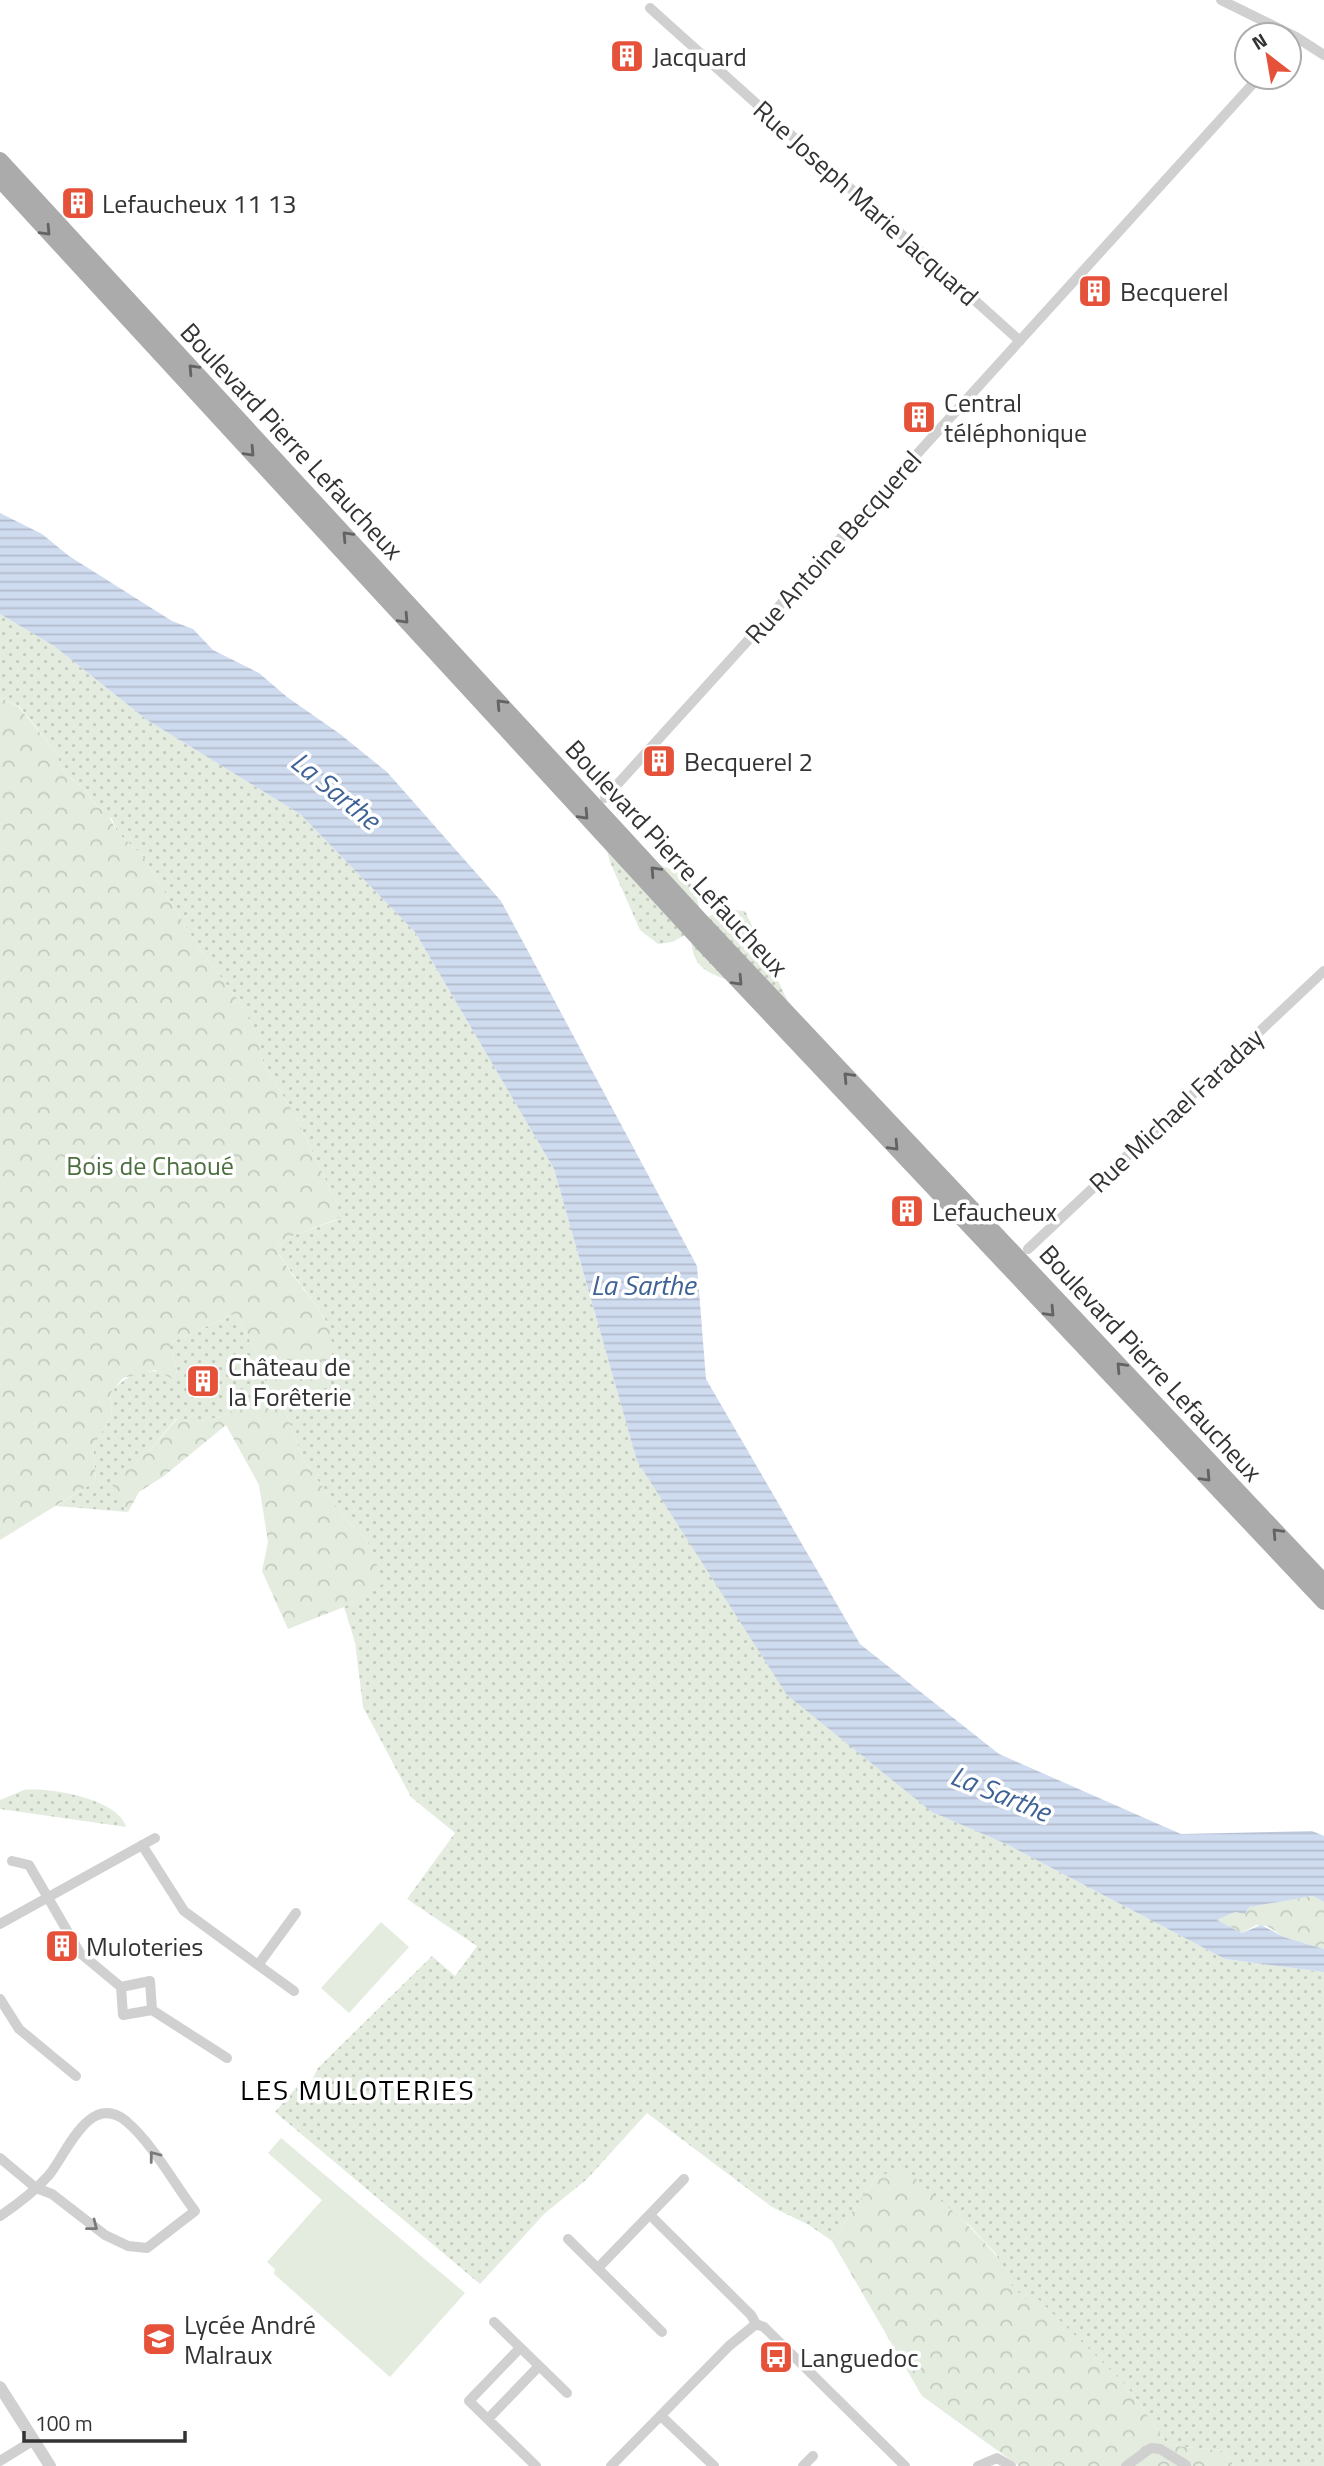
<svg xmlns="http://www.w3.org/2000/svg" width="1324" height="2466" viewBox="0 0 1324 2466" font-family="'Titillium Web',sans-serif">
	<style>
		.grass { fill: url(#grass-dots) }
		.forest { fill: url(#forest-crowns) }
		.park { fill: #e3ecdf }
		.water { fill: url(#water-rules) }
		.lines { fill: none; stroke-linecap: round; stroke-linejoin: round }
		.minor { stroke: #d0d0d0; stroke-width: 10 }
		.tertiary { stroke: #d0d0d0; stroke-width: 12 }
		.primary { stroke: #ababab; stroke-width: 16 }
		.oneway { stroke: #636363 }
		.oneway2 { stroke: #7a7a7a }
		.labels { text-anchor: middle; dominant-baseline: central; stroke-width: 7; stroke-linejoin: round; paint-order: stroke }
		.poi-label { font-size: 26px; fill: #333; stroke: #fff; text-anchor: start }
		.street-label { font-size: 26px; fill: #333; stroke: #fff }
		.park-label { font-size: 26px; fill: #4b6f3f; stroke: #fff }
		.water-label { font-size: 28px; font-style: italic; fill: #3f6296; stroke: #fff }
		.neighbourhood-label { font-size: 28px; letter-spacing: 2px; fill: #000; stroke: #fff }
	</style>
	<defs>
		<pattern id="grass-dots" width="8" height="8" patternUnits="userSpaceOnUse" patternTransform="scale(1.75)"><rect width="8" height="8" fill="#e3ecdf"/><path d="M2 2h.1M6 6h.1" fill="none" stroke="#c3cbc0" stroke-width="1.8" stroke-linecap="round"/></pattern>
		<pattern id="forest-crowns" width="20" height="18" patternUnits="userSpaceOnUse" patternTransform="scale(1.75)"><rect width="20" height="18" fill="#e3ecdf"/><path d="M2 6a3 3 0 1 1 6 0M12 15a3 3 0 1 1 6 0" fill="none" stroke="#c3cbc0"/></pattern>
		<pattern id="water-rules" width="6" height="5" patternUnits="userSpaceOnUse" patternTransform="scale(1.75)"><rect width="6" height="5" fill="#cfdbee"/><path d="M0 2.5h6" fill="none" stroke="#b2bccd"/></pattern>
	</defs>
	<rect width="100%" height="100%" fill="#fff"/>
	<!-- grass -->
	<path class="grass" d="M0 614 54 646 147 720 300 814 415 932 554 1169 637 1461 932 1812 1006 1844 1225 1959 1324 1972V2466H1234L1224 2451 1168 2445 1126 2385 1011 2288 996 2254 971 2227 951 2211 878 2175 832 2241 809 2225 772 2207 647 2113 587 2179 544 2214 480 2284 275 2112 301 2082 309 2086 318 2068 432 1956 455 1976 477 1946 407 1899 455 1833 411 1797 363 1707 355 1642 344 1607 383 1583 367 1540 344 1517 304 1461 285 1411 294 1404H304L327 1323C312 1296 291 1275 276 1249L287 1238 339 1219 337 1204 296 1117 264 1064 253 1026 238 1000 199 948 142 855 117 832 112 819 97 807 86 791 65 773 54 750 19 706 0 698Z
		M603 836 741 985C709 973 690 971 691 932L672 942 658 944 640 930 610 862Z
		M645 860C687 875 696 874 701 921L722 909 745 911 800 1027Z
		M236 1313 267 1375 264 1392C232 1411 215 1427 176 1419L150 1450 112 1483 128 1512 56 1506 96 1481 93 1448 112 1413 110 1394C129 1370 147 1369 177 1373L170 1343Z
		M24 1790C49 1787 119 1799 126 1827L0 1809V1800Z"/>
	<!-- forest -->
	<path class="forest" d="M0 698 18 706 54 750 65 773 86 791 97 807 106 810 117 832 142 855 199 948 238 1000 253 1026 264 1064 296 1117 337 1204 340 1218 287 1238 276 1249C308 1308 361 1327 313 1400L294 1404 285 1411 304 1461 344 1517 367 1540 384 1583 344 1607 288 1629 262 1571 268 1542 259 1485 226 1425 164 1476 139 1492 128 1512 111 1483 150 1450 177 1419C215 1427 232 1411 263 1392L267 1375 236 1313 170 1343 177 1373 173 1379 155 1370 123 1378 110 1394 112 1413 93 1448 96 1481 0 1540Z
		M1313 1896 1324 1902V1949L1284 1937 1267 1926 1256 1925 1242 1933 1217 1920 1235 1912 1246 1913 1248 1907Z
		M907 2171C936 2197 967 2221 992 2251 1009 2269 1002 2282 1027 2299L1037 2298 1126 2385 1168 2445 1224 2451 1234 2466H1019L922 2396 832 2241 878 2175Z"/>
	<!-- park -->
	<path class="park" d="M381 1922 409 1947 349 2013 321 1988Z
		M281 2138 465 2293 390 2377 274 2274 275 2269 267 2262 322 2200 268 2153Z"/>
	<!-- water -->
	<path class="water" d="M0 513 42 534 69 556 172 621 193 629 213 650 259 673 287 697 340 734 387 772 501 901 697 1266 706 1379 860 1644 999 1754 1181 1834 1312 1831 1324 1836V1902L1313 1896 1249 1907 1245 1914 1235 1912 1217 1920 1242 1933 1261 1925 1284 1937 1324 1949V1972L1225 1959 1006 1844 932 1812 787 1695 637 1461 554 1169 415 932 300 814 147 720 54 646 0 614Z"/>
	<g class="lines">
		<!-- minor -->
		<path class="minor" d="M1221 0 1296 37 1324 55
			M650 8 1020 341
			M605 798 1259 77
			M1028 1249 1324 971
			M142 1845 184 1911 258 1965 296 1913
			M12 1861 29 1865 80 1953 121 1987 150 1981 152 2010 123 2015 121 1987
			M0 1924 155 1838
			M258 1965 294 1991
			M0 1999 19 2029 76 2076
			M152 2010 227 2058
			M0 2158 36 2188 52 2194 105 2235 128 2246 147 2248 195 2211C173 2182 153 2144 126 2121 89 2091 66 2155 49 2175 35 2191 18 2204 0 2216
			M650 2215 751 2315 756 2324
			M568 2239 662 2332
			M598 2268 684 2179
			M494 2322 567 2393
			M520 2348 469 2401 536 2466
			M661 2416 714 2466
			M488 2419 539 2366
			M0 2461 34 2440
			M611 2466 729 2346 756 2324 764 2327 905 2466
			M803 2466 813 2456
			M978 2466 997 2458 1011 2466
			M1126 2466 1151 2448 1160 2449 1186 2465"/>
		<!-- tertiary -->
		<path class="tertiary" d="M0 2387 50 2466"/>
		<!-- primary -->
		<path class="primary" d="M0 160 701 921 1324 1582
			M0 180 707 948 1324 1602"/>
	</g>
	<!-- one-way arrows -->
	<defs><path id="oneway-chevron" d="M-2-3.5L2.5 0L-2 3.5" fill="none" stroke-width="1.6" stroke-linecap="round" stroke-linejoin="round" transform="scale(1.75)"/></defs>
	<g class="oneway">
		<use href="#oneway-chevron" transform="translate(46 231) rotate(47)"/>
		<use href="#oneway-chevron" transform="translate(193 369) rotate(-133)"/>
		<use href="#oneway-chevron" transform="translate(250 452) rotate(47)"/>
		<use href="#oneway-chevron" transform="translate(347 536) rotate(-133)"/>
		<use href="#oneway-chevron" transform="translate(404 619) rotate(47)"/>
		<use href="#oneway-chevron" transform="translate(501 704) rotate(-133)"/>
		<use href="#oneway-chevron" transform="translate(584 815) rotate(47)"/>
		<use href="#oneway-chevron" transform="translate(655 871) rotate(-133)"/>
		<use href="#oneway-chevron" transform="translate(738 981) rotate(47)"/>
		<use href="#oneway-chevron" transform="translate(848 1077) rotate(-133)"/>
		<use href="#oneway-chevron" transform="translate(894 1146) rotate(47)"/>
		<use href="#oneway-chevron" transform="translate(1050 1312) rotate(47)"/>
		<use href="#oneway-chevron" transform="translate(1121 1367) rotate(-133)"/>
		<use href="#oneway-chevron" transform="translate(1206 1477) rotate(47)"/>
		<use href="#oneway-chevron" transform="translate(1277 1533) rotate(-133)"/>
	</g>
	<g class="oneway2">
		<use href="#oneway-chevron" transform="translate(154 2156) rotate(-127)"/>
		<use href="#oneway-chevron" transform="translate(93 2226) rotate(38)"/>
	</g>
	<!-- icons -->
	<defs>
		<g id="building-square" transform="scale(1.75)"><rect x="-9" y="-9" width="18" height="18" rx="4" fill="#e55139" stroke="#fff"/><path d="M-4-6H4V6H1V3H-1V6H-4ZM-2.5-4.3h1.7v1.8h-1.7ZM.8-4.3h1.7v1.8H.8ZM-2.5-1h1.7V.8h-1.7ZM.8-1h1.7V.8H.8Z" fill="#fff"/></g>
		<g id="school-square" transform="scale(1.75)"><rect x="-9" y="-9" width="18" height="18" rx="4" fill="#e55139" stroke="#fff"/><path d="M0-5L7-2L0 1L-7-2ZM-4 1L0 2.5L4 1V4Q0 6-4 4Z" fill="#fff"/></g>
		<g id="bus-square" transform="scale(1.75)"><rect x="-9" y="-9" width="18" height="18" rx="4" fill="#e55139" stroke="#fff"/><path d="M-5-6H5V4H4V6H2V4H-2V6H-4V4H-5ZM-3.5-4V0h7V-4ZM-3.5 1.2v1.5H-2V1.2ZM2 1.2v1.5H3.5V1.2Z" fill="#fff"/></g>
	</defs>
	<g fill-rule="evenodd">
		<use href="#building-square" x="627" y="56"/>
		<use href="#building-square" x="78" y="203"/>
		<use href="#building-square" x="1095" y="291"/>
		<use href="#building-square" x="919" y="417"/>
		<use href="#building-square" x="659" y="761"/>
		<use href="#building-square" x="907" y="1211"/>
		<use href="#building-square" x="203" y="1381"/>
		<use href="#building-square" x="62" y="1946"/>
		<use href="#school-square" x="159" y="2339"/>
		<use href="#bus-square" x="776" y="2357"/>
	</g>
	<g class="labels">
		<!-- poi labels -->
		<g class="poi-label">
			<text x="652" y="56">Jacquard</text>
			<text x="102" y="203">Lefaucheux 11 13</text>
			<text x="1120" y="291">Becquerel</text>
			<text x="944" y="402">Central<tspan x="944" dy="30">téléphonique</tspan></text>
			<text x="684" y="761">Becquerel 2</text>
			<text x="932" y="1211">Lefaucheux</text>
			<text x="228" y="1366">Château de<tspan x="228" dy="30">la Forêterie</tspan></text>
			<text x="86" y="1946">Muloteries</text>
			<text x="184" y="2324">Lycée André<tspan x="184" dy="30">Malraux</tspan></text>
			<text x="800" y="2357">Languedoc</text>
		</g>
		<!-- street labels -->
		<g class="street-label">
			<text transform="translate(866 203) rotate(42)">Rue Joseph Marie Jacquard</text>
			<text transform="translate(292 441) rotate(47)">Boulevard Pierre Lefaucheux</text>
			<text transform="translate(833 547) rotate(-48)">Rue Antoine Becquerel</text>
			<text transform="translate(677 858) rotate(47)">Boulevard Pierre Lefaucheux</text>
			<text transform="translate(1176 1110) rotate(-43)">Rue Michael Faraday</text>
			<text transform="translate(1151 1363) rotate(47)">Boulevard Pierre Lefaucheux</text>
		</g>
		<!-- park labels -->
		<g class="park-label">
			<text x="150" y="1165">Bois de Chaoué</text>
		</g>
		<!-- water labels -->
		<g class="water-label">
			<text transform="translate(336 790) rotate(39)">La Sarthe</text>
			<text x="643" y="1284">La Sarthe</text>
			<text transform="translate(1001 1793) rotate(22)">La Sarthe</text>
		</g>
		<!-- neighbourhood labels -->
		<g class="neighbourhood-label">
			<text x="358" y="2089">LES MULOTERIES</text>
		</g>
	</g>
	<!-- north arrow -->
	<g transform="translate(1268 56) rotate(329)"><circle r="33" fill="#ffffff" stroke="#adadad" stroke-width="2"/>
	<path d="M0-5L12 26L0 18L-12 26Z" fill="#e55139"/>
	<text y="-10" font-size="19" font-weight="bold" text-anchor="middle" fill="#333333">N</text>
	</g>
	<!-- scale -->
	<path d="M24 2431v10h161v-10" fill="none" stroke="#333333" stroke-width="3.5"/>
	<text x="35" y="2431" font-size="21" fill="#333333" stroke="#ffffff" stroke-width="5" paint-order="stroke">100 m</text>
</svg>
